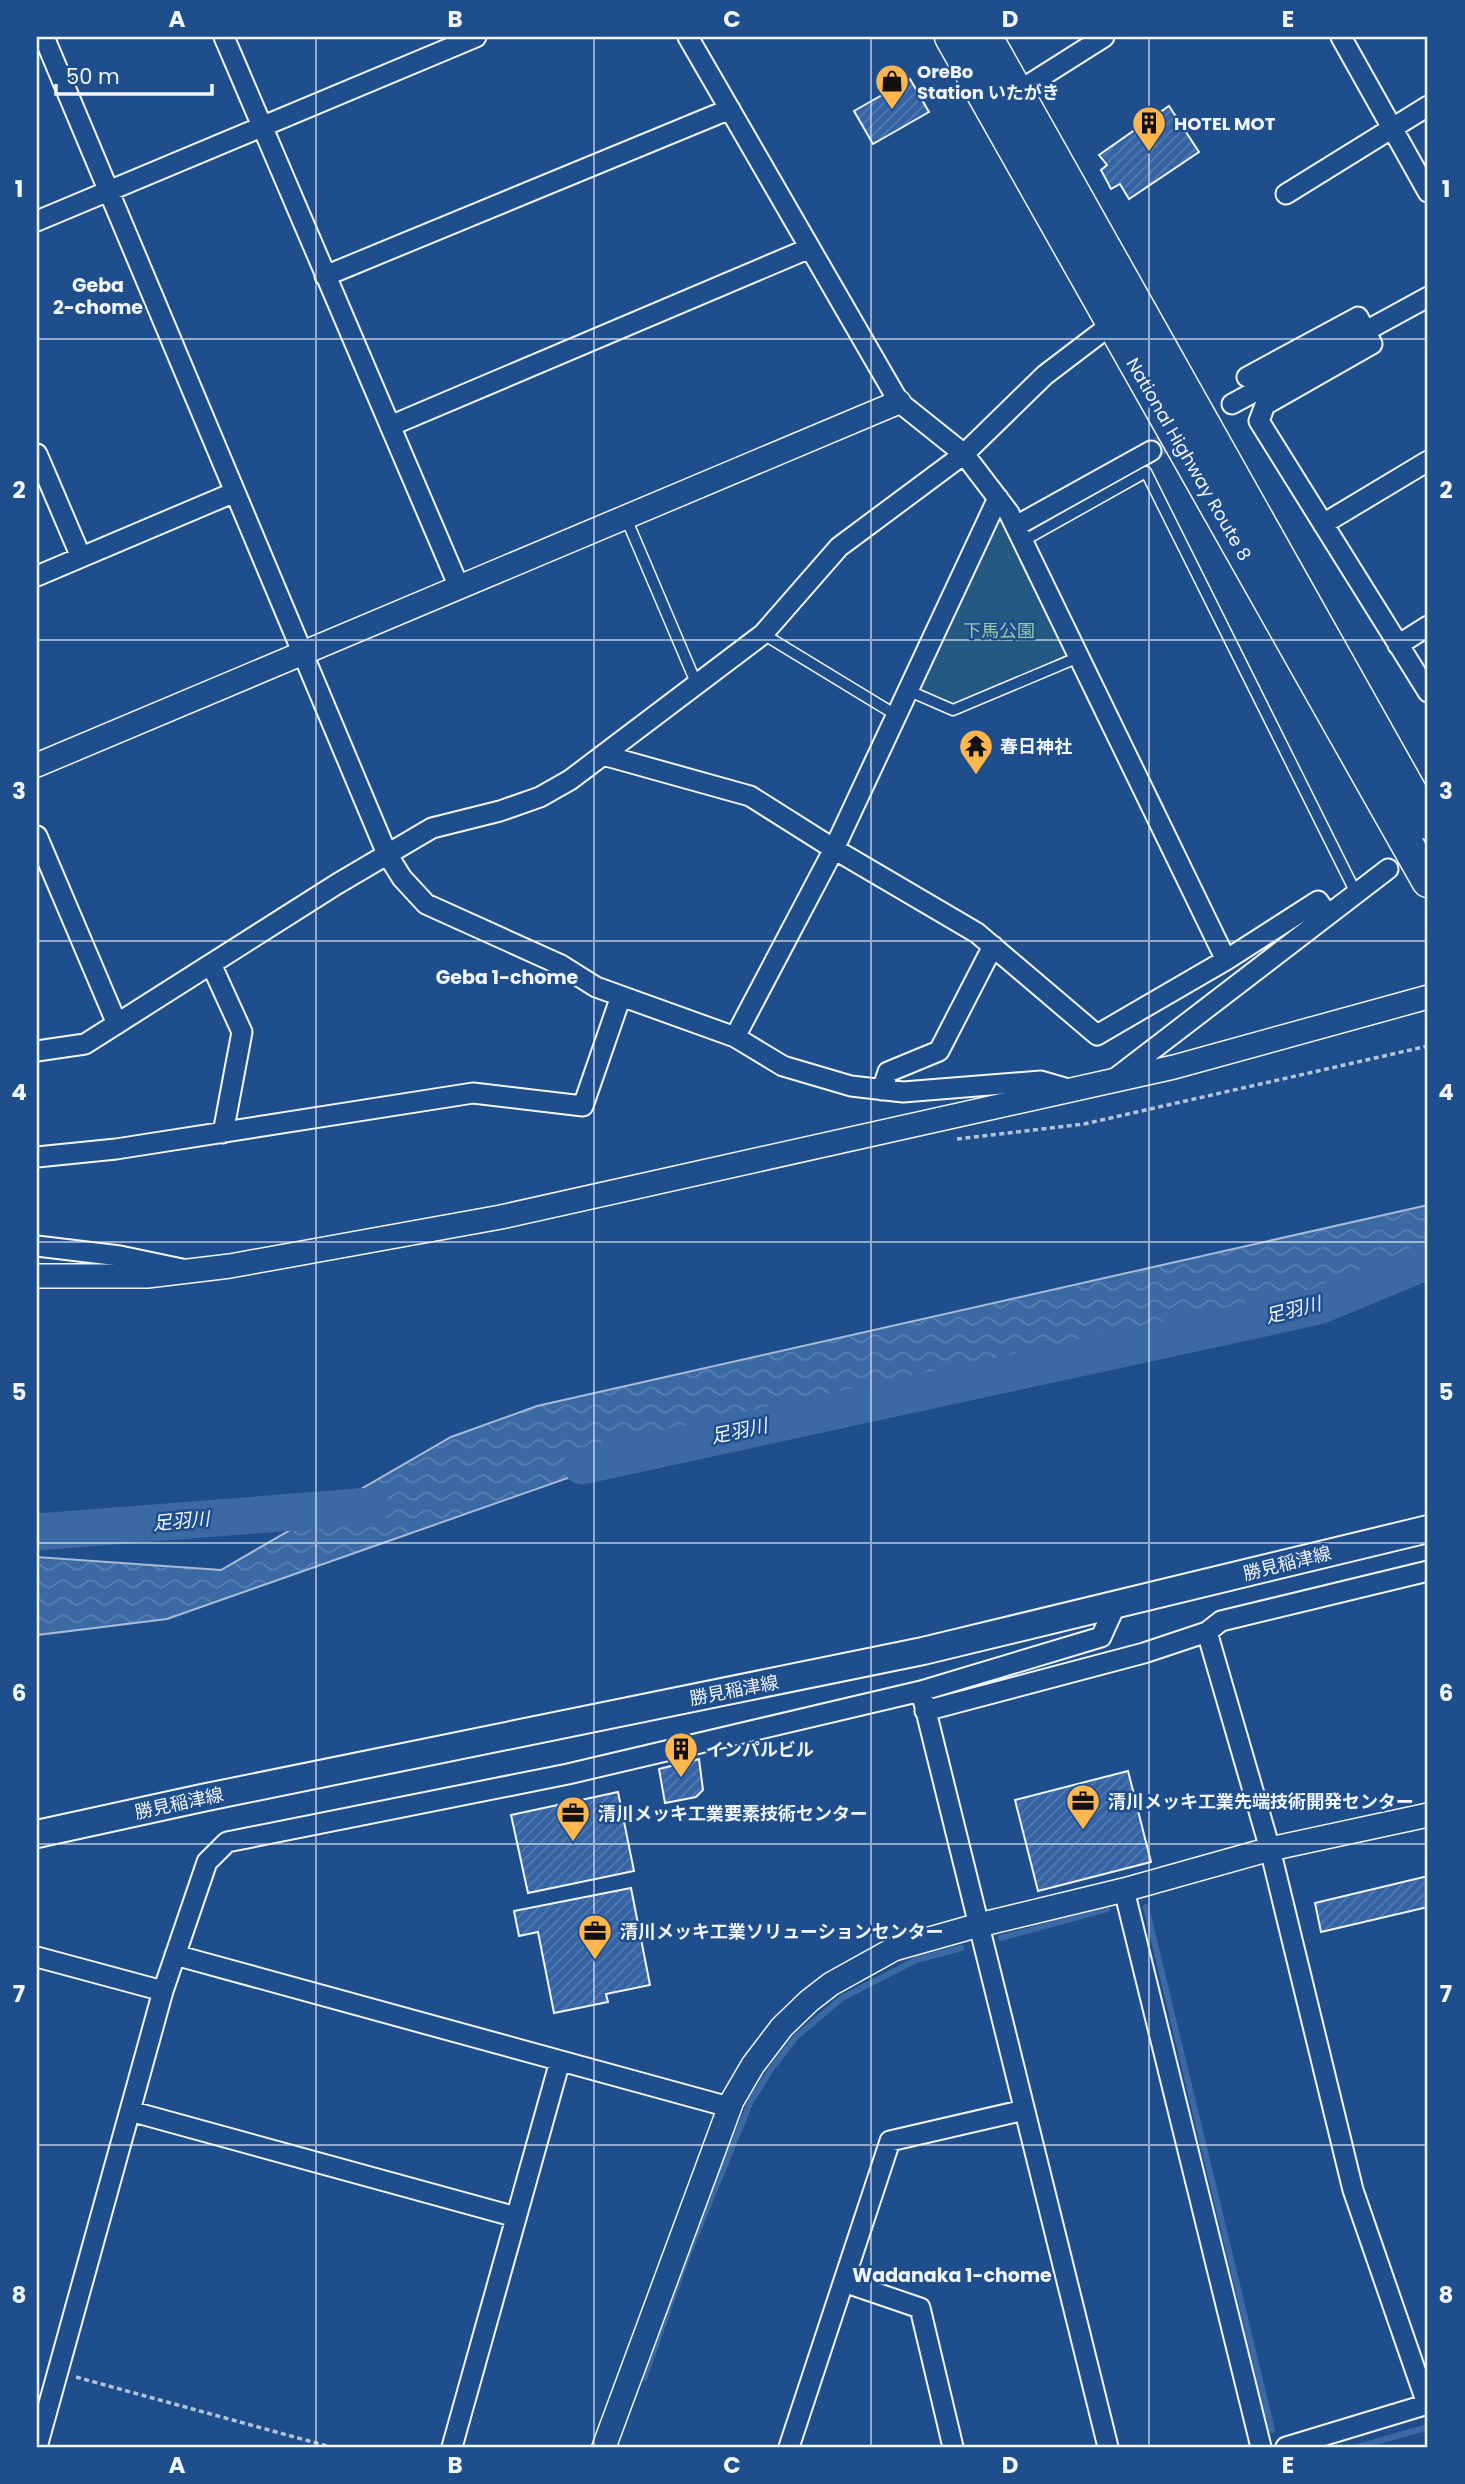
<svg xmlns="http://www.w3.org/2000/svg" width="1465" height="2484" viewBox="0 0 1465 2484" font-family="Poppins,'Noto Sans JP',sans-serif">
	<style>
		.green { fill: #245a82; stroke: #a8bbd7; stroke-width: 2 }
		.water { fill: url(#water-waves); stroke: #a8bbd7; stroke-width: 2 }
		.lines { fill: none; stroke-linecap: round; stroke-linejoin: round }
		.stream { stroke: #3b69a3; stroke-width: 6 }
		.river { stroke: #3b69a3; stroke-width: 37 }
		.building { fill: url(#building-hatch); stroke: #f2f6ff; stroke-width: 2 }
		.minor-tunnel { stroke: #3f679d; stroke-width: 19; stroke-dasharray: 19 10; stroke-linecap: butt }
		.service-casing { stroke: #f2f6ff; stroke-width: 13 }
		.minor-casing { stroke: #f2f6ff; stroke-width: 23 }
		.tertiary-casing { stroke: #f2f6ff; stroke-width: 26 }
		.secondary-casing { stroke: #f2f6ff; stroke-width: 30 }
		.trunk-casing { stroke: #f2f6ff; stroke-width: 35 }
		.path { stroke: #b3c4dc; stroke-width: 3.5; stroke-dasharray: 5 3.5; stroke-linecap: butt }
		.service { stroke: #1f4e8c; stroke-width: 10 }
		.minor { stroke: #1f4e8c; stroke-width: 19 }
		.tertiary { stroke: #1f4e8c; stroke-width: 23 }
		.secondary { stroke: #1f4e8c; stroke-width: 26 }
		.trunk { stroke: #1f4e8c; stroke-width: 32 }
		.grid { fill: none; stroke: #f2f6ff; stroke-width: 2; stroke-opacity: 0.55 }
		.labels { text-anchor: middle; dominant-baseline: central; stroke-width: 5; stroke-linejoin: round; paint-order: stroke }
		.poi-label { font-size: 18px; font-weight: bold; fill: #f2f6ff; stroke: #1f4e8c; text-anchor: start }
		.street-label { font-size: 18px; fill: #f2f6ff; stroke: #1f4e8c }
		.park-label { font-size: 18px; fill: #97c8a6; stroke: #1f4e8c }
		.neighbourhood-label { font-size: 19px; font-weight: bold; fill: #f2f6ff; stroke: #1f4e8c }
		.water-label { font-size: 19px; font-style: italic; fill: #f2f6ff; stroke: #1f4e8c }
		.neatline { fill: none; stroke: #f2f6ff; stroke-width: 2.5 }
		.grid-label { font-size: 23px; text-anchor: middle; font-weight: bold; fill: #f2f6ff }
	</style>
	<defs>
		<pattern id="water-waves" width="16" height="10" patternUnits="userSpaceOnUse" patternTransform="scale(1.75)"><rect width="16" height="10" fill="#3b69a3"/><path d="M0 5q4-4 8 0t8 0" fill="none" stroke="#587fb1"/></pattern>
		<pattern id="building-hatch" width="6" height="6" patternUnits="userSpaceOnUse" patternTransform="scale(1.75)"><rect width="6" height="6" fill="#3563a3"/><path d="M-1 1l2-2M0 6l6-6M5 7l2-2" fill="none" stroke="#537ab1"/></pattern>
	</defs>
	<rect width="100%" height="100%" fill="#1f4e8c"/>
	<!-- green -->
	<path class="green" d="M998 513 1071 654 954 707 913 688Z"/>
	<!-- water -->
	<path class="water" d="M1428 1205V1279L633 1455 167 1619 37 1635V1557L221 1570 451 1437 537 1406Z"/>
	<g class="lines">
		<!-- stream -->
		<path class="stream" d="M1146 1907 1272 2430
			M1001 1938 1107 1909
			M644 2378 687 2257 751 2101 772 2068 796 2037 842 1998 916 1960 961 1948
			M1358 2447 1428 2427"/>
		<!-- river -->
		<path class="river" d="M582 1466 1319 1306 1428 1261
			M37 1532 371 1506"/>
	</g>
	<!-- building -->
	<path class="building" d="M910 79 929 112 873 144 854 111Z
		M1169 106 1199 152 1129 199 1120 184 1111 189 1101 170 1107 165 1099 155Z
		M699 1759 703 1790 696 1797 665 1803 659 1769Z
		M1128 1771 1151 1862 1038 1891 1015 1800Z
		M618 1792 634 1871 528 1893 511 1815Z
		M1428 1876V1907L1321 1932 1315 1903Z
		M631 1888 650 1985 606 1994 608 2002 554 2013 538 1932 519 1936 514 1911Z"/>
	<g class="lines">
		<!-- minor-tunnel -->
		<path class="minor-tunnel" d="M1151 451 1232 404"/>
		<!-- service casing -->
		<g class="service-casing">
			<path id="service" d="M626 518 697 685
				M1023 541 1146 472 1356 893
				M763 634 896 715
				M907 690 953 710 1079 657"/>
		</g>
		<!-- minor casing -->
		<g class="minor-casing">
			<path id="minor" d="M44 37 387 854 402 878 426 904 561 965 596 987 735 1037 783 1066 851 1086 903 1092 1041 1081 1072 1090
				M224 37 459 587
				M688 37 899 402 964 454 1009 513 1226 960
				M1341 37 1428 192
				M1017 92 1104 37
				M1286 194 1428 106
				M37 221 476 37
				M325 276 730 109
				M1247 377 1358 317 1372 344 1265 405 1259 421 1428 692
				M1232 404 1428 297
				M390 426 810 248
				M37 454 81 557
				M1323 524 1428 461
				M1016 526 1151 451
				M37 576 235 492
				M1398 645 1428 626
				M603 755 750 796 834 849 977 933 1097 1035 1226 960 1318 901 1328 915
				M37 836 117 1024
				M211 964 242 1032 223 1133
				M735 1037 834 849 998 498
				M37 1051 85 1044 337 884 432 828 500 811 540 797 570 780 763 634 839 547 964 454 1045 375 1112 324
				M1113 1080 1388 869
				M882 1090 888 1072 939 1051 993 946
				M37 1157 116 1149 473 1093 583 1106 621 996
				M37 1246 120 1256 182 1269
				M1207 1632 1270 1849 1353 2190 1427 2404
				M921 1691 1108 2447
				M925 1711 1144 1653 1207 1632 1221 1621 1428 1571
				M1124 1890 1261 2447
				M175 1955 729 2107
				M37 1957 163 1991
				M130 2111 516 2217
				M844 2282 920 2308 953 2447
				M37 2447 163 1991 207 1862 227 1842 568 1774 921 1691 1101 1637 1116 1604
				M452 2447 560 2061
				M789 2447 890 2141 1024 2110
				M1286 2447 1428 2404"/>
		</g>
		<!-- tertiary casing -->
		<g class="tertiary-casing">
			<path id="tertiary" d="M37 765 899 402
				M37 1276H147L230 1266 501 1217 1174 1067 1428 997
				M604 2447 732 2101 753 2065 782 2027 809 2001 831 1984 894 1949 979 1925 1124 1890 1270 1849 1428 1815"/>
		</g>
		<!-- secondary casing -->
		<g class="secondary-casing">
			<path id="secondary" d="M37 1834 202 1798 923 1651 1428 1529"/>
		</g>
		<!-- trunk casing -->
		<g class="trunk-casing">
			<path id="trunk" d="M951 37 1428 881
				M986 37 1428 823"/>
		</g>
		<!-- path -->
		<path class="path" d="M957 1139 1084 1124 1428 1046
			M76 2377 331 2447"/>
		<!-- service -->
		<use href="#service" class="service"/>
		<!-- minor -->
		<use href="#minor" class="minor"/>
		<!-- tertiary -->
		<use href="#tertiary" class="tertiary"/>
		<!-- secondary -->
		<use href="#secondary" class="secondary"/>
		<!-- trunk -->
		<use href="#trunk" class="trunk"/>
	</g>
	<!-- grid -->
	<path class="grid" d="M316 37V2447M594 37V2447M871 37V2447M1149 37V2447M37 339H1428M37 640H1428M37 941H1428M37 1242H1428M37 1543H1428M37 1844H1428M37 2145H1428"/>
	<!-- icons -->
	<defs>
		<g id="shop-pin" transform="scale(1.75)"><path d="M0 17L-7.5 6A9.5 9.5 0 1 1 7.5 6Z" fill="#ffb74d" stroke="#1f4e8c"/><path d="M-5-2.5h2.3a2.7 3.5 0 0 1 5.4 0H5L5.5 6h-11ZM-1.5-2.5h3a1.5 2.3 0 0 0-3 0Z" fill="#111"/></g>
		<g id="building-pin" transform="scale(1.75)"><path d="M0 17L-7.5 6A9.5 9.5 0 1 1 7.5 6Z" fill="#ffb74d" stroke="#1f4e8c"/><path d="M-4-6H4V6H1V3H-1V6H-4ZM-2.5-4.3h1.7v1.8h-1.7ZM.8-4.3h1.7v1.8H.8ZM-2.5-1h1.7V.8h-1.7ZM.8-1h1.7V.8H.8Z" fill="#111"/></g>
		<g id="temple-pin" transform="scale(1.75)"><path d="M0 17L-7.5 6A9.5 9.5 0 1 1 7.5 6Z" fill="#ffb74d" stroke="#1f4e8c"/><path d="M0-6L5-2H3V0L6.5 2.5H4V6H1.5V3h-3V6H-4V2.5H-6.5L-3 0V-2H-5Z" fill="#111"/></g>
		<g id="office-pin" transform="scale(1.75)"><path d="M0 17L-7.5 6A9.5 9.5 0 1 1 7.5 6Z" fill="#ffb74d" stroke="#1f4e8c"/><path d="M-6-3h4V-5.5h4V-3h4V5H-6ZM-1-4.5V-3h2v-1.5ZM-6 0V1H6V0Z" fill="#111"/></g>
	</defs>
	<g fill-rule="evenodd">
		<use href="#shop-pin" x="892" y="81"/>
		<use href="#building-pin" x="1149" y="123"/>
		<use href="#temple-pin" x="976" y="746"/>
		<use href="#building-pin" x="681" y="1749"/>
		<use href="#office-pin" x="1083" y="1801"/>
		<use href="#office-pin" x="573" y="1813"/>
		<use href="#office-pin" x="595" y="1931"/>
	</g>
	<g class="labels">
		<!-- poi labels -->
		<g class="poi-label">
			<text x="917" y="71">OreBo<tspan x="917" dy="21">Station いたがき</tspan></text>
			<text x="1174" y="123">HOTEL MOT</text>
			<text x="1000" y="746">春日神社</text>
			<text x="706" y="1749">インパルビル</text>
			<text x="1108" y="1801">清川メッキ工業先端技術開発センター</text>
			<text x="598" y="1813">清川メッキ工業要素技術センター</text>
			<text x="620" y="1931">清川メッキ工業ソリューションセンター</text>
		</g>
		<!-- street labels -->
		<g class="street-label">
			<text transform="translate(1189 459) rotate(60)">National Highway Route 8</text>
			<text transform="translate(1287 1563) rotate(-14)">勝見稲津線</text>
			<text transform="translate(734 1690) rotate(-11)">勝見稲津線</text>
			<text transform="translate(179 1803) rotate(-12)">勝見稲津線</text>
		</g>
		<!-- park labels -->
		<g class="park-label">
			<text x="999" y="630">下馬公園</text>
		</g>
		<!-- neighbourhood labels -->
		<g class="neighbourhood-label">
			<text x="98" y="285">Geba<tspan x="98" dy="22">2-chome</tspan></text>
			<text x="507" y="977">Geba 1-chome</text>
			<text x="952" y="2275">Wadanaka 1-chome</text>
		</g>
		<!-- water labels -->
		<g class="water-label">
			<text transform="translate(1293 1310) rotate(-14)">足羽川</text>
			<text transform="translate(739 1431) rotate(-12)">足羽川</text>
			<text transform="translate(181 1521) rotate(-5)">足羽川</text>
		</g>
	</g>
	<!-- border -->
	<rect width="1465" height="2484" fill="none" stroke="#1f4e8c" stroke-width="77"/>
	<!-- scale -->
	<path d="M56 84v10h156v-10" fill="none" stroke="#f2f6ff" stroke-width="3.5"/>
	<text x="66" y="84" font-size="21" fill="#f2f6ff" stroke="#1f4e8c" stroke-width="5" paint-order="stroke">50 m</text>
	<rect x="38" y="38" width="1388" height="2408" class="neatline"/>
	<g class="grid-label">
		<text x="177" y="27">A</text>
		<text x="455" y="27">B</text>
		<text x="732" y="27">C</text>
		<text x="1010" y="27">D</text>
		<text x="1288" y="27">E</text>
		<text x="19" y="197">1</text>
		<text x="1446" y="197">1</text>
		<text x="19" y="498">2</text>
		<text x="1446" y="498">2</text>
		<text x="19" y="799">3</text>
		<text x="1446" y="799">3</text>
		<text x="19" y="1100">4</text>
		<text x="1446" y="1100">4</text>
		<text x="19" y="1400">5</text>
		<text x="1446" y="1400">5</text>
		<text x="19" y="1701">6</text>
		<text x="1446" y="1701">6</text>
		<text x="19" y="2002">7</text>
		<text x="1446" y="2002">7</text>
		<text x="19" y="2303">8</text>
		<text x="1446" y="2303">8</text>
		<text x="177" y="2473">A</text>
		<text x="455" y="2473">B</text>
		<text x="732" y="2473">C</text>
		<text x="1010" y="2473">D</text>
		<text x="1288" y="2473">E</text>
	</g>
</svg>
